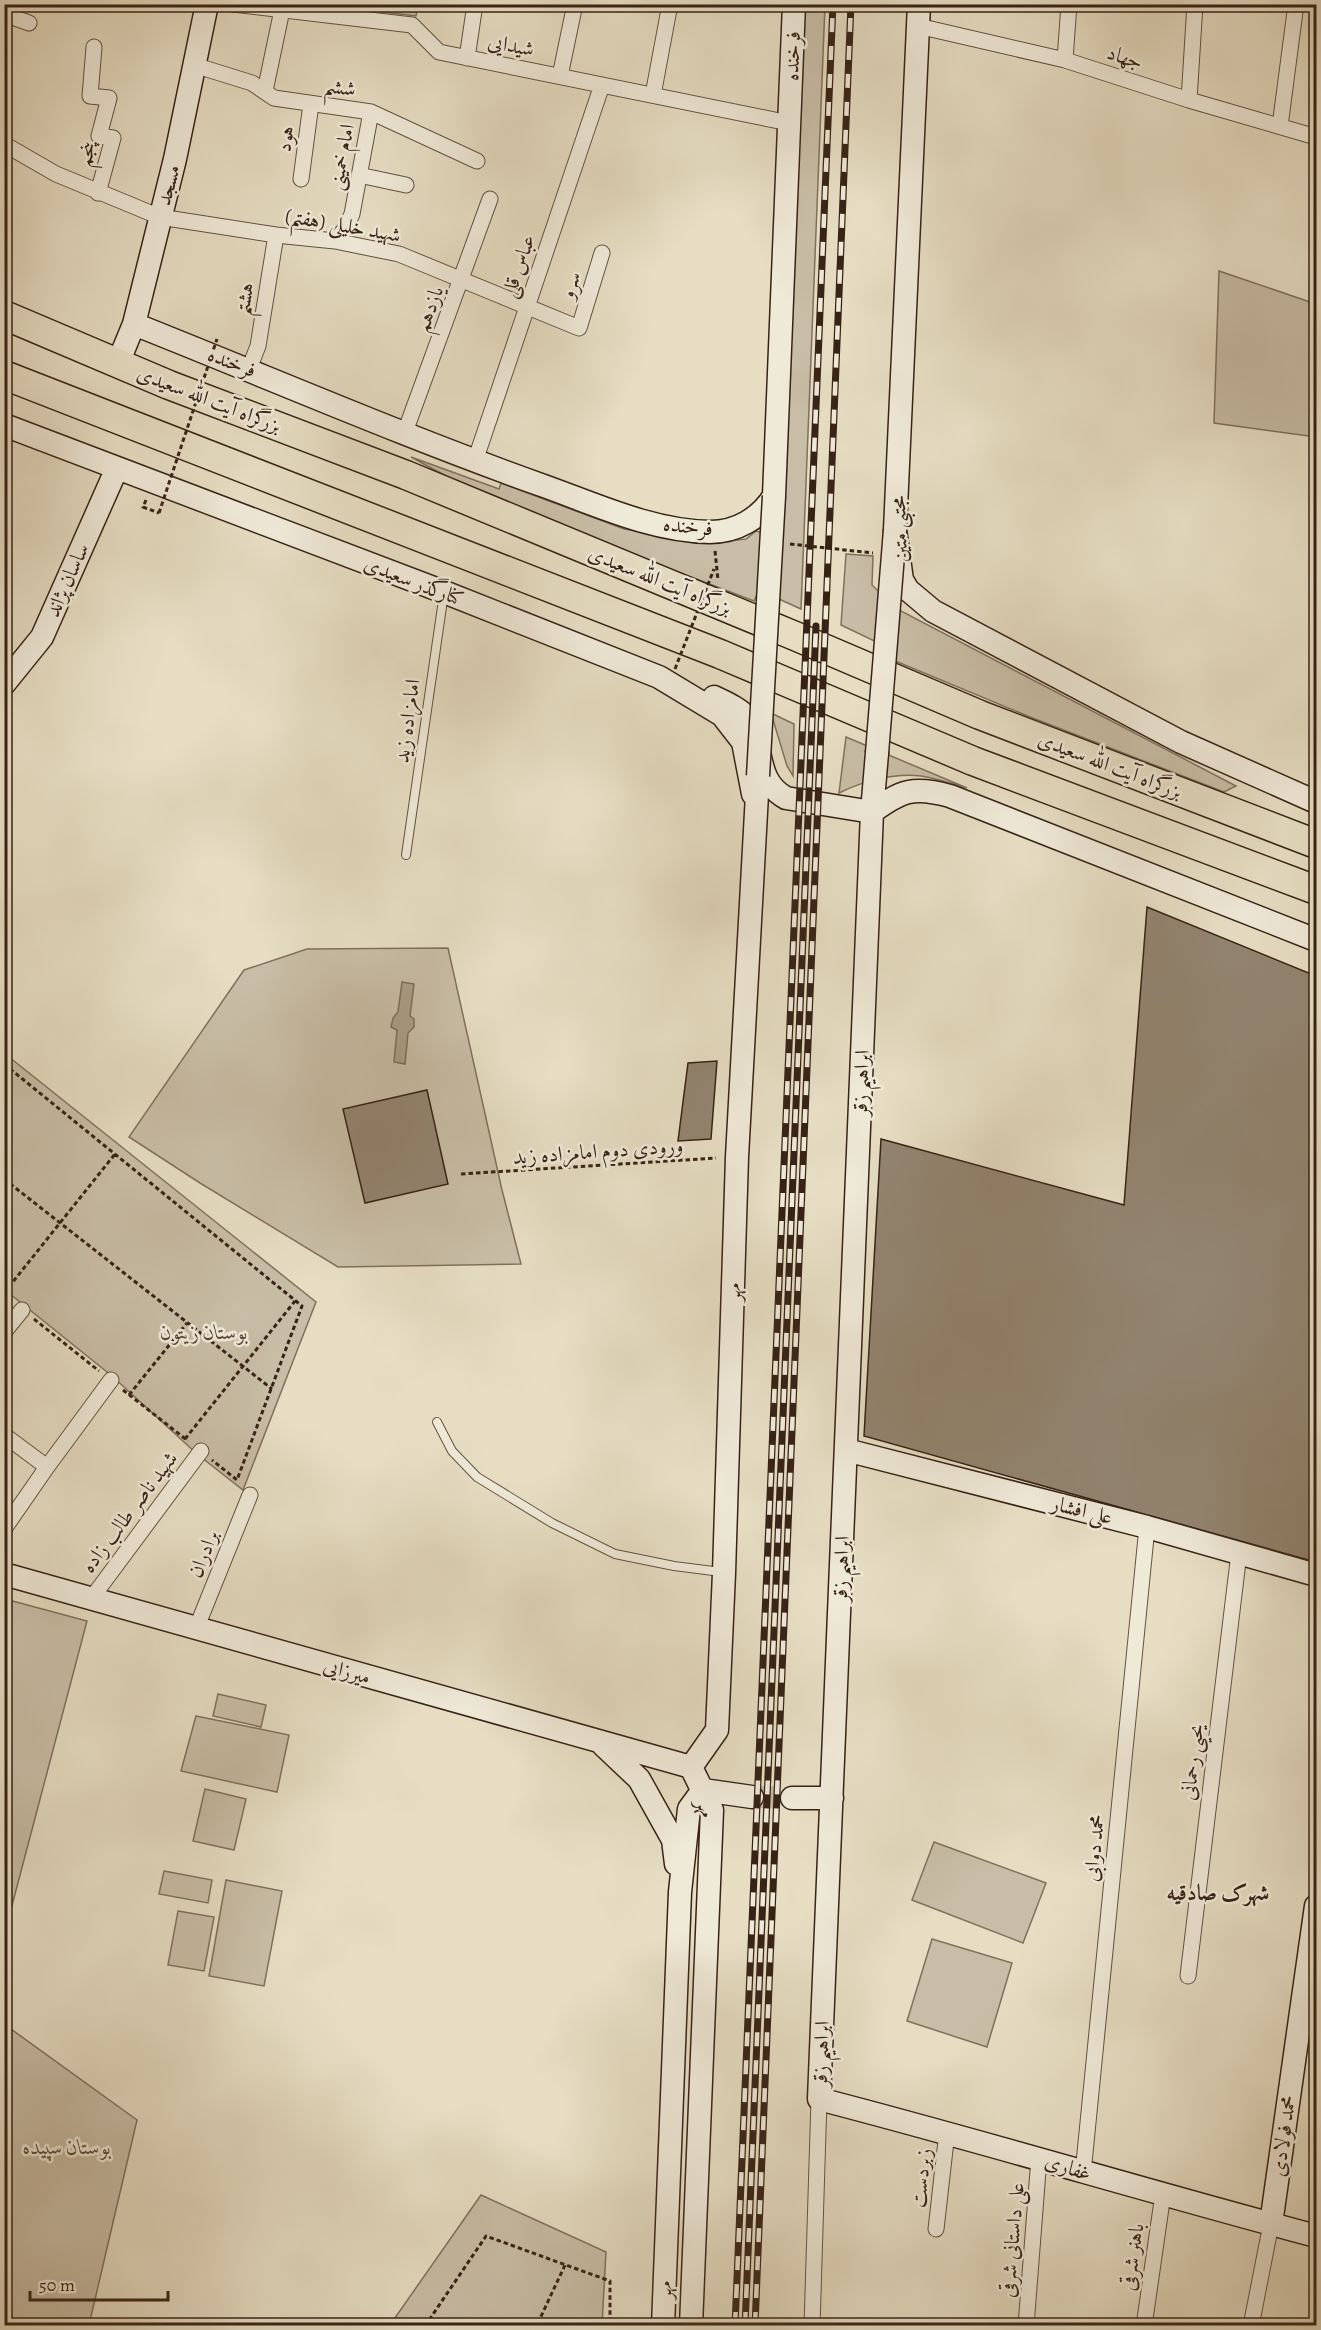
<svg xmlns="http://www.w3.org/2000/svg" width="1321" height="2330" viewBox="0 0 1321 2330" font-family="Alegreya,Amiri,serif">
	<style>
		.green { fill: #c8bda6; stroke: #80705e; stroke-width: 1.5 }
		.water { fill: #aa9e88; stroke: #7c6d5a; stroke-width: 1.5 }
		.building { fill: #928470; stroke: #372316; stroke-width: 1.5 }
		.lines { fill: none; stroke-linecap: round; stroke-linejoin: round }
		.secondary-tunnel { stroke: #c3b8a0; stroke-width: 22; stroke-dasharray: 22 11; stroke-linecap: butt }
		.lane-casing { stroke: #635241; stroke-width: 10 }
		.street-casing { stroke: #635241; stroke-width: 17 }
		.secondary-casing { stroke: #372316; stroke-width: 25 }
		.highway-casing { stroke: #372316; stroke-width: 31 }
		.path { stroke: #372316; stroke-width: 3; stroke-dasharray: 4.5 3; stroke-linecap: butt }
		.lane { stroke: #efe9d8; stroke-width: 8 }
		.street { stroke: #efe9d8; stroke-width: 15 }
		.secondary { stroke: #efe9d8; stroke-width: 22 }
		.highway { stroke: #e6ddc3; stroke-width: 28 }
		.rail-casing { stroke: #372316; stroke-width: 7 }
		.rail { stroke: #efe9d8; stroke-width: 4.5; stroke-dasharray: 14; stroke-linecap: butt }
		.secondary-bridge-casing { stroke: #372316; stroke-width: 25; stroke-linecap: butt }
		.path-bridge { stroke: #372316; stroke-width: 3; stroke-dasharray: 4.5 3; stroke-linecap: butt }
		.secondary-bridge { stroke: #efe9d8; stroke-width: 22 }
		.labels { text-anchor: middle; dominant-baseline: central; stroke-width: 5; stroke-linejoin: round; paint-order: stroke }
		.street-label { font-size: 21px; fill: #372316; stroke: #efe9d8 }
		.park-label { font-size: 21px; font-style: italic; fill: #5b4a3a; stroke: #efe9d8 }
		.neighbourhood-label { font-size: 22px; font-weight: bold; fill: #372316; stroke: #efe9d8 }
	</style>
	<rect width="100%" height="100%" fill="#e6ddc3"/>
	<filter id="stains"><feTurbulence type="fractalNoise" baseFrequency=".00333" numOctaves="4"/><feColorMatrix values="0 0 0 0 .2 0 0 0 0 .09 0 0 0 0 .02 0 0 0 .5 -.17"/></filter>
	<radialGradient id="worn" r=".72"><stop offset=".6" stop-color="#630" stop-opacity="0"/><stop offset="1" stop-color="#630" stop-opacity=".3"/></radialGradient>
	<!-- green -->
	<path class="green" d="M323 5 418 4V5L416 16Z
		M804 5H825L801 609 759 590 754 601 492 501 411 457 499 489 501 483 624 529 710 543 746 539 756 531 782 538Z
		M1219 271 1316 304V437L1214 423Z
		M846 554 873 556 872 585 897 609 1236 786 1224 792 1030 717 881 655 885 646 841 625Z
		M771 713 794 724 793 776 787 766Z
		M846 737 967 788C952 784 936 778 921 776 893 773 863 781 839 793Z
		M448 948 502 1190 521 1264 338 1267 200 1183 129 1137 244 970 307 949Z
		M4 1053 316 1302 243 1490 197 1454 112 1376 5 1290Z
		M5 1599 87 1621 5 1932 4 1599Z
		M218 1694 266 1705 261 1727 213 1716Z
		M196 1716 289 1735 277 1792 181 1771Z
		M205 1789 246 1799 234 1850 193 1841Z
		M934 1842 1046 1883 1023 1943 912 1900Z
		M164 1871 212 1880 208 1903 159 1894Z
		M226 1880 282 1891 264 1986 209 1976Z
		M178 1911 214 1917 204 1971 168 1965Z
		M932 1939 1012 1963 987 2047 907 2021Z
		M4 2024 137 2120 89 2325H5Z
		M481 2195 606 2252 602 2325H390Z"/>
	<!-- water -->
	<path class="water" d="M402 982 414 984 410 1016 414 1019V1027L408 1033 405 1064 394 1062 397 1030 391 1027 393 1018 398 1012Z"/>
	<!-- building -->
	<path class="building" d="M1147 907 1316 976V1562L864 1436 881 1139 1124 1205Z
		M717 1061 711 1139 678 1141 688 1063Z
		M427 1090 448 1184 365 1203 343 1109Z"/>
	<g class="lines">
		<!-- secondary-tunnel -->
		<path class="secondary-tunnel" d="M752 1797 792 1798"/>
		<!-- lane casing -->
		<g class="lane-casing">
			<path id="lane" d="M406 855 444 593
				M437 1422 452 1451 477 1477 552 1523 615 1554 674 1566 721 1572"/>
		</g>
		<!-- street casing -->
		<g class="street-casing">
			<path id="street" d="M233 4 412 25 439 52 789 123
				M4 14 29 23
				M918 26 1065 60 1189 100 1316 137
				M94 47 90 96 109 98 99 136 113 138 98 193
				M467 58 475 4
				M1065 60 1069 4
				M194 65 252 83 274 98 371 112 477 161
				M560 76 575 4
				M265 91 282 10
				M653 95 670 4
				M1189 100 1195 4
				M1280 126 1296 4
				M4 144 56 174 160 217 276 235 335 241 399 254 579 328 602 253
				M359 175 406 185
				M301 179 311 104
				M335 241 345 229 352 214 371 112
				M249 369 258 346 276 235
				M405 432 490 199
				M475 461 602 85
				M4 1332 22 1310
				M4 1435 47 1467
				M4 1529 47 1467 111 1380
				M91 1599 201 1451
				M196 1629 250 1495
				M1188 1976 1239 1553
				M1083 2173 1147 1527
				M936 2229 947 2132
				M812 2326 819 2099
				M1026 2326 1039 2158
				M1144 2326 1163 2194
				M1251 2326 1271 2224"/>
		</g>
		<!-- secondary casing -->
		<g class="secondary-casing">
			<path id="secondary" d="M919 4 895 530 902 580 908 590 933 611 1181 742 1316 802
				M134 324C270 378 406 437 544 486 597 505 652 531 710 532 737 532 760 518 774 496L794 4
				M118 363 134 324 175 159 207 4
				M4 425 444 592 659 677 722 715 743 742 753 794
				M4 684 42 637 117 468
				M714 697C724 702 739 708 746 717 766 744 752 779 786 798L872 812C902 790 914 786 950 796L1316 940
				M877 753 872 812 819 2099C985 2142 1150 2192 1316 2236
				M846 1450 1147 1527 1316 1575
				M4 1574 691 1767
				M603 1745 639 1779 673 1840 676 1864
				M691 1767 717 1730 724 1573 737 1157 758 776
				M703 1790 752 1797
				M792 1798H832
				M1271 2224 1316 1906
				M663 2326 680 1892 689 1809 703 1790
				M691 2326 712 1810 691 1767"/>
		</g>
		<!-- highway casing -->
		<g class="highway-casing">
			<path id="highway" d="M4 315 169 385 406 475 795 636 980 715 1316 844
				M4 375 720 654 973 761 1316 890"/>
		</g>
		<!-- path -->
		<path class="path" d="M876 4 899 6
			M146 500 143 507 159 513
			M715 551 718 580
			M4 1064 302 1306 237 1480 212 1460
			M461 1174 716 1158
			M4 1179 272 1389
			M4 1293 115 1154
			M34 1319 99 1371
			M123 1390 188 1441
			M129 1395 187 1323
			M185 1439 295 1301
			M425 2326 486 2236 610 2281V2326
			M480 2326C500 2317 517 2320 537 2325L565 2265"/>
		<!-- lane -->
		<use href="#lane" class="lane"/>
		<!-- street -->
		<use href="#street" class="street"/>
		<!-- secondary -->
		<use href="#secondary" class="secondary"/>
		<!-- highway -->
		<use href="#highway" class="highway"/>
		<!-- rail casing -->
		<g class="rail-casing">
			<path id="rail" d="M735 2326 833 4
				M745 2326 816 626
				M755 2326 851 4"/>
		</g>
		<!-- rail -->
		<use href="#rail" class="rail"/>
		<!-- secondary-bridge casing -->
		<g class="secondary-bridge-casing">
			<path id="secondary-bridge" d="M877 753 895 530
				M758 776 774 496"/>
		</g>
		<!-- path-bridge -->
		<path class="path-bridge" d="M159 513 217 339
			M790 544 873 553
			M675 669 714 569"/>
		<!-- secondary-bridge -->
		<use href="#secondary-bridge" class="secondary-bridge"/>
	</g>
	<g class="labels">
		<!-- street labels -->
		<g class="street-label">
			<text transform="translate(511 45) rotate(11)">شیدایی</text>
			<text transform="translate(792 56) rotate(-88)">فرخنده</text>
			<text transform="translate(1125 57) rotate(18)">جهاد</text>
			<text transform="translate(340 87) rotate(8)">ششم</text>
			<text transform="translate(285 139) rotate(-83)">هود</text>
			<text transform="translate(86 154) rotate(-77)">پنجم</text>
			<text transform="translate(341 157) rotate(-79)">امام خمینی</text>
			<text transform="translate(168 185) rotate(-75)">مسجد</text>
			<text transform="translate(343 225) rotate(10)">شهید خلیلی (هفتم)</text>
			<text transform="translate(518 266) rotate(-71)">عباس قلی</text>
			<text transform="translate(570 285) rotate(-73)">سرو</text>
			<text transform="translate(244 299) rotate(-81)">هشتم</text>
			<text transform="translate(429 309) rotate(-70)">یازدهم</text>
			<text transform="translate(232 362) rotate(21)">فرخنده</text>
			<text transform="translate(209 399) rotate(21)">بزرگراه آیت الله سعیدی</text>
			<text transform="translate(688 526) rotate(6)">فرخنده</text>
			<text transform="translate(899 529) rotate(-92)">مجتبی متین</text>
			<text transform="translate(67 580) rotate(-66)">ساسان پژاند</text>
			<text transform="translate(660 580) rotate(22)">بزرگراه آیت الله سعیدی</text>
			<text transform="translate(414 581) rotate(21)">کنارگذر سعیدی</text>
			<text transform="translate(407 721) rotate(-82)">امامزاده زید</text>
			<text transform="translate(1110 765) rotate(21)">بزرگراه آیت الله سعیدی</text>
			<text transform="translate(861 1083) rotate(-88)">ابراهیم زقر</text>
			<text transform="translate(598 1151) rotate(-4)">ورودی دوم امامزاده زید</text>
			<text transform="translate(733 1292) rotate(-88)">مهر</text>
			<text transform="translate(1082 1510) rotate(14)">علی افشار</text>
			<text transform="translate(129 1512) rotate(-53)">شهید ناصر طالب زاده</text>
			<text transform="translate(203 1554) rotate(-68)">برادران</text>
			<text transform="translate(841 1569) rotate(-88)">ابراهیم زقر</text>
			<text transform="translate(347 1671) rotate(16)">میرزایی</text>
			<text transform="translate(1192 1762) rotate(-83)">یحیی رحمانی</text>
			<text transform="translate(706 1808) rotate(72)">مهر</text>
			<text transform="translate(1094 1848) rotate(-84)">محمد دوابی</text>
			<text transform="translate(821 2054) rotate(-88)">ابراهیم زقر</text>
			<text transform="translate(1283 2136) rotate(-82)">محمد فولادی</text>
			<text transform="translate(1068 2167) rotate(18)">غفاری</text>
			<text transform="translate(921 2178) rotate(-84)">زبردست</text>
			<text transform="translate(1012 2240) rotate(-85)">علی داستانی شرقی</text>
			<text transform="translate(1132 2257) rotate(-82)">باهنر شرقی</text>
			<text transform="translate(664 2290) rotate(-88)">مهر</text>
		</g>
		<!-- park labels -->
		<g class="park-label">
			<text x="204" y="1332">بوستان زیتون</text>
			<text x="67" y="2147">بوستان سپیده</text>
		</g>
		<!-- neighbourhood labels -->
		<g class="neighbourhood-label">
			<text x="1218" y="1893">شهرک صادقیه</text>
		</g>
	</g>
	<!-- margin -->
	<rect width="1321" height="2330" fill="none" stroke="#e6ddc3" stroke-width="24"/>
	<rect x="6" y="6" width="1309" height="2318" fill="none" stroke="#372316" stroke-width="3"/>
	<rect x="12" y="12" width="1297" height="2306" fill="none" stroke="#372316" stroke-width="1.5"/>
	<!-- scale -->
	<path d="M30 2291v9h138v-9" fill="none" stroke="#372316" stroke-width="3"/>
	<text x="39" y="2291" font-size="18" fill="#372316" stroke="#efe9d8" stroke-width="4.5" paint-order="stroke">50 m</text>
	<rect width="100%" height="100%" filter="url(#stains)"/>
	<rect width="100%" height="100%" fill="url(#worn)"/>
</svg>
